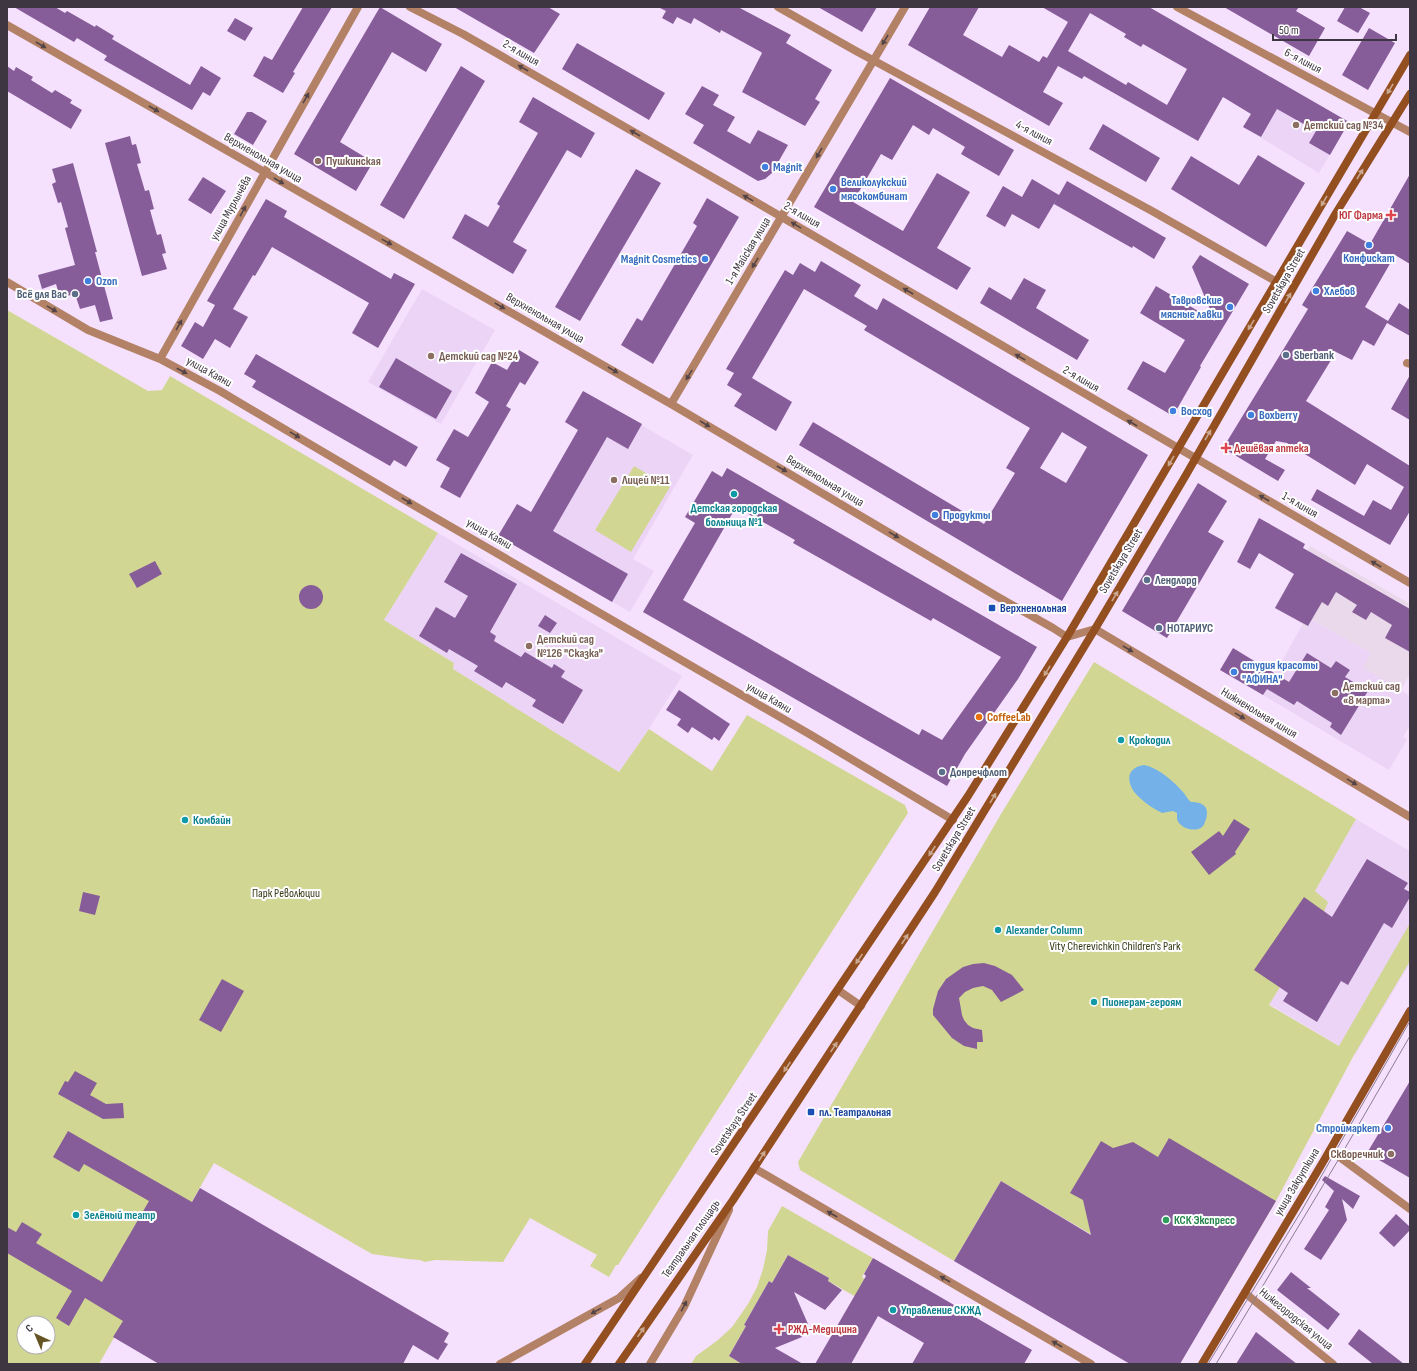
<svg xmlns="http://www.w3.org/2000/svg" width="1417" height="1371" viewBox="0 0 1417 1371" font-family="'Sofia Sans Condensed',sans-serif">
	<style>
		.built { fill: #ecd4f7 }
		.medical { fill: #ead9eb }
		.green { fill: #d1d793; fill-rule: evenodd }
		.water { fill: #74b1e8 }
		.building { fill: #875d99; fill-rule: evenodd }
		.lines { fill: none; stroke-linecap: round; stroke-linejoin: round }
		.minor { stroke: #b38266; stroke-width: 8 }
		.tertiary { stroke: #b38266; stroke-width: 8 }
		.secondary { stroke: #944f20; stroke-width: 8 }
		.tram { stroke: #8a7d90; stroke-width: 1 }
		.oneway { fill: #554548 }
		.oneway2 { fill: #caa790 }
		.education-dot { fill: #8d6e63; stroke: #fff; stroke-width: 1.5 }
		.shop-dot { fill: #3f7fe0; stroke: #fff; stroke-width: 1.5 }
		.health-dot { fill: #e0444e; stroke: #fff; stroke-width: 1.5 }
		.service-dot { fill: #5c6f8a; stroke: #fff; stroke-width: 1.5 }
		.culture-dot { fill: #0f9aa8; stroke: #fff; stroke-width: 1.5 }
		.transit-dot { fill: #1a4fb4; stroke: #fff; stroke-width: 1.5 }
		.food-dot { fill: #e8710a; stroke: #fff; stroke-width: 1.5 }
		.leisure-dot { fill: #2e9e5b; stroke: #fff; stroke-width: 1.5 }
		.labels { text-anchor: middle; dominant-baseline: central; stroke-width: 4; stroke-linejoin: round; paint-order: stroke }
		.street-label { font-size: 12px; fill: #3e3641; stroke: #fff }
		.education-label { font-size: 12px; font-weight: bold; fill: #785e54; stroke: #fff; text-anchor: start }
		.shop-label { font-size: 12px; font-weight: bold; fill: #366cbe; stroke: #fff; text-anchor: start }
		.health-label { font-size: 12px; font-weight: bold; fill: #be3a42; stroke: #fff; text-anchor: start }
		.service-label { font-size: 12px; font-weight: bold; fill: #4e5e75; stroke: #fff; text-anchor: start }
		.culture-label { font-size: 12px; font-weight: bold; fill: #0d838f; stroke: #fff; text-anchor: start }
		.transit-label { font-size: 12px; font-weight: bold; fill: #164399; stroke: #fff; text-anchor: start }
		.food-label { font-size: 12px; font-weight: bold; fill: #c56008; stroke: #fff; text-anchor: start }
		.park-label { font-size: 12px; fill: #363916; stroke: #fff }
		.leisure-label { font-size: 12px; font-weight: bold; fill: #27864d; stroke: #fff; text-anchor: start }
	</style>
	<rect width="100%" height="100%" fill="#f5e1fe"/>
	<!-- built -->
	<path class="built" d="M1272 78 1349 122 1319 173 1243 127Z
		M422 289 495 330 441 424 368 382Z
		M583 391 693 455 633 559 654 571 630 612 498 536 517 504 531 512 578 430 565 422Z
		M438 533 682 676 649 729 619 772 453 669 454 663 384 620Z
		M1312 620 1371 653 1401 690 1410 696V725L1403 737 1407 740 1389 770 1263 695 1301 627 1306 630Z
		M1356 819 1410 851V963L1355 1055 1269 1004 1320 922 1315 891Z"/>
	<!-- medical -->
	<path class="medical" d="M1310 546 1410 604V674L1401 690 1363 667 1371 653 1312 620 1306 630 1301 627 1303 624 1274 608Z"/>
	<!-- green -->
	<path class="green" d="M7 310 148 391 162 390 170 376 438 533 384 620 454 663 453 669 619 772 649 729 712 771 747 715 905 805 908 813 618 1265H616L609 1277 590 1266 597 1255 530 1218 503 1262 435 1260 425 1262 420 1260 408 1259 372 1254 214 1163 99 1364H7ZM24 1323H48V1347H24Z
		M634 466 670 487 631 552 595 530Z
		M1094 662 1356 819 1315 891 1328 902 1320 922 1269 1005 1339 1046 1410 923V961L1354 1055 1276 1201 1209 1315 1099 1239 1001 1181 954 1261 800 1170 798 1162 1001 814Z
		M782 1206 873 1258 862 1277 866 1280 856 1297 828 1281 829 1278 788 1255 772 1283 769 1281 744 1325 746 1326 729 1356 742 1364H691L696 1356 718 1340 732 1327 748 1304 757 1287 763 1269 767 1250 768 1231Z"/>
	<!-- water -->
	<path class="water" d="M1144 765C1159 768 1173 781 1183 792 1186 795 1187 799 1191 802 1202 802 1210 806 1206 819 1205 821 1204 826 1202 827 1195 833 1179 828 1177 819 1177 817 1177 815 1177 813L1173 811 1162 813C1154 809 1146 804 1140 798 1127 787 1123 768 1144 765Z"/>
	<!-- building -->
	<path class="building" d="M14 7H55L65 13 67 11 95 27 96 25 114 36 112 39 190 85 201 66 221 78 210 96 203 92 192 110 104 60 107 56 77 38 74 42Z
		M303 7H332L293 72 295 73 283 93 253 76 264 56 272 60Z
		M380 7 442 44 426 72 392 52 340 142 373 162 356 191 294 154Z
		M454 7H548L560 14 534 53Z
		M658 7H738L791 35 786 43 832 70 815 99 820 102 805 126 742 92 762 53 761 52 721 30 720 33 694 18 691 24 677 17 673 24 662 18 666 11Z
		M818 7H877L862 32Z
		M930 7H979L963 35 1002 57 1009 45 1039 62 1043 56 1047 58 1068 22 1042 7H1149L1349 122 1330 155 1309 143 1316 131 1277 109 1261 137 1243 127 1251 114 1223 97 1198 141 1084 76 1082 79 1058 66 1043 92 1063 103 1049 126 908 45ZM1090 13 1126 34 1124 37 1141 47 1143 44 1187 69 1167 105 1128 82 1126 85 1068 51Z
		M1224 7H1299L1296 11 1325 28 1309 56Z
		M1345 7H1359L1370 13 1358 33 1337 21Z
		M235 18 253 28 245 41 227 31Z
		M1369 28 1395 43 1368 90 1342 75Z
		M577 43 665 93 649 120 562 69Z
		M7 66 14 71 16 67 33 77 31 80 52 93 55 90 72 100 70 103 82 110 71 129 7 91Z
		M461 66 485 81 404 219 380 205Z
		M890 78 1014 150 999 176 961 154 965 147 933 128 929 135 913 125 892 160 881 154 853 202 903 231 937 173 970 192 937 248 971 268 957 290 814 207Z
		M702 86 719 95 713 105 735 117 727 131 750 144 758 130 788 145 772 173 765 179 758 181 693 143 704 125 685 114Z
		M533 97 595 133 581 158 567 150 513 242 527 250 513 274 452 238 465 214 488 227 500 206 497 204 538 133 519 122Z
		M247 112H252L267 121 253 145 234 134Z
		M1103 124 1160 158 1146 182 1089 149Z
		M130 136 132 145 136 144 141 163 137 164 145 191 149 190 154 209 150 210 157 235 161 234 166 253 162 254 167 269 142 276 105 143Z
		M1258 155 1305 183 1266 247 1171 189 1191 156 1239 185Z
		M73 163 97 252H95L113 319 100 322 95 305 80 309 75 294 60 298 56 284 42 289 38 275 75 265 65 228 68 227 61 202 58 203 52 184 56 182 52 169Z
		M636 169 661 183 580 321 555 307Z
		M1410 174V264L1395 255 1365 307 1388 321 1399 303 1410 310V336L1387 323 1374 346 1363 340 1352 360 1336 352 1306 401 1410 466V511L1390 545 1311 500 1317 489 1364 516 1373 500 1391 510 1404 487 1367 464 1355 485 1287 443 1276 441 1265 459 1285 470 1278 481 1223 448 1308 309 1302 305 1347 231 1370 244Z
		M203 177 226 191 211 214 188 200Z
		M1032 179 1059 195 1067 181 1166 238 1154 259 1133 246 1132 248 1054 204 1058 197 1039 229 1012 214 1005 227 986 216 1003 186 1022 197Z
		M707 198 739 217 653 364 621 345 637 318 642 321 697 226 693 223Z
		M266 199 287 211 284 217 391 279 394 273 415 284 378 348 352 333 369 303 272 247 255 276 253 275 233 309 248 317 230 348 215 339 203 359 181 346 195 322 203 327 215 305 207 301Z
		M1200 255 1249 284 1200 366 1201 367 1173 416 1127 389 1143 361 1165 373 1185 340 1140 313 1156 286 1215 321 1192 267Z
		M821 261 861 285 854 296 877 310 883 298 1148 455 1062 601 799 445 813 422 984 524 1015 473 1006 468 1030 428 864 330 867 326 804 289 752 378 792 402 776 431 734 406 742 394 727 385 734 373 726 369 785 270 793 275 800 263 815 272ZM1062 432 1087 447 1066 483 1040 468Z
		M1024 278 1046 290 1036 308 1089 340 1077 360 980 303 989 287 1011 300Z
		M519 350 539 362 525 385 520 382 506 406 511 409 460 498 440 487 450 468 436 460 454 429 468 437 489 402 475 393 492 362 507 370Z
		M256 354 418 447 406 467 394 460 390 466 252 387 256 381 244 374Z
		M396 358 452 391 436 419 379 387Z
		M1410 375V420L1391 409Z
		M583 391 642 424 628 449 607 437 553 531 628 574 612 602 498 536 517 504 531 512 578 430 565 422Z
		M727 468 1037 647 1018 679 965 754 947 786 643 612 695 523 685 517 712 471 722 477ZM736 507 795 540 793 543 931 621 933 618 1001 657 942 740 922 729 919 735 683 600Z
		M1198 483 1227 501 1208 532 1224 541 1167 638 1122 611Z
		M1259 518 1305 544 1303 548 1410 609V652L1385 638 1392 625 1371 612 1366 620 1352 612 1357 605 1336 592 1328 606 1322 602 1308 626 1275 608 1294 574 1259 553 1250 569 1237 562Z
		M461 553 517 584 490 632 496 636 494 641 521 657 525 652 552 668 554 664 565 671 561 677 583 690 563 724 532 706 536 700 506 682 502 688 474 671 478 666 449 649 447 653 419 636 436 607 455 618 468 596 444 582Z
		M155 561 162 574 137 588 129 574Z
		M299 597a12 12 0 1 1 24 0a12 12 0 1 1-24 0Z
		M545 615 557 623 550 633 538 626Z
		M1233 648 1289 682 1307 653 1331 668 1336 661 1350 670 1345 677 1368 691 1341 735 1330 727 1332 723 1297 701 1294 705 1267 689 1263 695 1220 670Z
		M679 690 730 724 719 741 714 737 712 740 692 727 688 733 677 725 681 719 666 710Z
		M1234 819 1250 829 1235 852 1236 854 1209 875 1191 852 1219 831 1223 836Z
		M1367 859 1408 883 1404 889 1410 892V897L1392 928 1384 923 1348 985 1341 981 1317 1022 1283 1001 1288 993 1254 970 1304 897 1332 917Z
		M83 892 100 896 95 915 79 911Z
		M984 963 995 966 1012 975 1024 990 1001 1002 992 990 983 986 973 988 965 992 959 998 962 1015 964 1020 968 1025 973 1028 982 1030 983 1042H977V1049L964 1046 952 1038 933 1015V1009L938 991 946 979 963 967 973 964Z
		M222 979 244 991 221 1032 199 1020Z
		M75 1071 97 1083 90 1095 106 1104 123 1103 124 1118 103 1119 58 1094 65 1081 68 1082Z
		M1410 1081V1178L1367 1153Z
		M68 1131 192 1202 200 1188 449 1333 444 1342 448 1344 438 1360 413 1345 403 1364H159L113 1337 123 1321 85 1298 69 1326 56 1318 72 1291 7 1253V1227L16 1232 22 1222 42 1234 36 1243 102 1282 149 1201 84 1164 79 1172 53 1157Z
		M1169 1138 1276 1201 1180 1364H1130L954 1261 1001 1181 1091 1235 1083 1200 1070 1193 1101 1141 1113 1148 1133 1142 1158 1157Z
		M1325 1176 1360 1196 1353 1209 1342 1199 1347 1220 1321 1260 1304 1249 1329 1210 1325 1207 1334 1191 1322 1180Z
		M1396 1214 1410 1227V1230L1394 1247 1379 1233Z
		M788 1255 829 1278 828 1281 842 1290 825 1310 794 1292 808 1324V1328L802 1337 775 1348 803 1364H742L729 1356 746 1326 744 1325 769 1281 772 1283Z
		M873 1258 1032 1350 1024 1364H912L924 1343 878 1316 851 1364H815L866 1276 864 1274Z
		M1291 1272 1311 1288H1307L1340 1314 1328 1330 1277 1290Z
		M1359 1329 1404 1364H1373L1348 1344Z
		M1256 1332 1297 1364H1236Z"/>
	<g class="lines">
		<!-- minor -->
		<path class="minor" d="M778 7 856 51 1152 211 1277 282
			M1177 7 1410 132
			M1407 363 1410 364
			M1330 1150 1410 1209
			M754 1168 1091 1364
			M1245 1293 1333 1364
			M500 1364 619 1298 641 1278
			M650 1364 684 1307 729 1210"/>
		<!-- tertiary -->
		<path class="tertiary" d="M410 7 463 34 761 205 1410 583
			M7 25 671 404 998 597 1053 628 1067 637 1095 629 1410 817
			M7 282 88 330 160 359 220 391 396 495 811 735 953 820
			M160 359 358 7
			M671 404 905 7
			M838 990 861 1006"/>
		<!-- secondary -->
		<path class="secondary" d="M585 1364 968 796 1067 637 1410 55
			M619 1364 733 1200 935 892 1095 629 1186 475 1336 213 1410 94
			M1202 1364 1323 1162 1410 1011"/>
		<!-- tram -->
		<path class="tram" d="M1208 1364 1302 1210 1410 1021
			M1216 1364 1340 1157 1410 1036"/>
	</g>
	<!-- one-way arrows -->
	<defs><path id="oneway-solid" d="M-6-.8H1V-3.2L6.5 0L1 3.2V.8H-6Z"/></defs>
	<g class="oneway">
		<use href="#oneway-solid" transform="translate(885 40) rotate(121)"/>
		<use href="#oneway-solid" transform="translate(41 45) rotate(30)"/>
		<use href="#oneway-solid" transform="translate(523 68) rotate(-150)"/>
		<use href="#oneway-solid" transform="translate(306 98) rotate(-60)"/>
		<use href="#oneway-solid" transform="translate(154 109) rotate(30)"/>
		<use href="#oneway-solid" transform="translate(635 133) rotate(-150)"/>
		<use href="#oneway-solid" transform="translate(819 153) rotate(120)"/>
		<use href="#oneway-solid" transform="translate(279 181) rotate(30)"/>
		<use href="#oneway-solid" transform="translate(748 198) rotate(-150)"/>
		<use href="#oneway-solid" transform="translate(243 211) rotate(-61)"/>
		<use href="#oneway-solid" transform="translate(796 225) rotate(-149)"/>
		<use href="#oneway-solid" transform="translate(387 242) rotate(29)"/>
		<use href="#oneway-solid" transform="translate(755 263) rotate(121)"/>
		<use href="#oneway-solid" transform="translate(908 291) rotate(-150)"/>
		<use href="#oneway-solid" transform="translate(500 306) rotate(30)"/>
		<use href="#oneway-solid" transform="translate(52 309) rotate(31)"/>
		<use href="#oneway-solid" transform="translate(179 325) rotate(-60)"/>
		<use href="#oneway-solid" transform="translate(1020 357) rotate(-150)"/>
		<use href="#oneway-solid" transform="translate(613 370) rotate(30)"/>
		<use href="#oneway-solid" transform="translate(182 371) rotate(28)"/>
		<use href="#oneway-solid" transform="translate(689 375) rotate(121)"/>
		<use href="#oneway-solid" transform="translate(1132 423) rotate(-150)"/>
		<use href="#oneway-solid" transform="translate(705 424) rotate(31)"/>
		<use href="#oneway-solid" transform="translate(295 435) rotate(31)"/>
		<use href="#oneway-solid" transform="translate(782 469) rotate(30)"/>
		<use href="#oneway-solid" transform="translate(1264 498) rotate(-150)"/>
		<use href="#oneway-solid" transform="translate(407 501) rotate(30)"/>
		<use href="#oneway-solid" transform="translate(894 535) rotate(31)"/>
		<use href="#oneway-solid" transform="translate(1376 564) rotate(-150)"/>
		<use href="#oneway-solid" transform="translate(1128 649) rotate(31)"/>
		<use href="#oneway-solid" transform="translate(1240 716) rotate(31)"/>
		<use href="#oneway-solid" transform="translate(1352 782) rotate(31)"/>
		<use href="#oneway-solid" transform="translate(832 1214) rotate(-150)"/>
		<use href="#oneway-solid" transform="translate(945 1279) rotate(-150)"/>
		<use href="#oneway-solid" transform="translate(684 1306) rotate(-62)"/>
		<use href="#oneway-solid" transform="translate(596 1311) rotate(151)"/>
		<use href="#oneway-solid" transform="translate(1057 1344) rotate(-150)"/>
	</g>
	<g class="oneway2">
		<use href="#oneway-solid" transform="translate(1390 89) rotate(121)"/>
		<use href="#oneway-solid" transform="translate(1360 174) rotate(-58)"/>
		<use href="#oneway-solid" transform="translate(1324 201) rotate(120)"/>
		<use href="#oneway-solid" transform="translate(1288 298) rotate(-60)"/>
		<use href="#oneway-solid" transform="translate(1251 325) rotate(121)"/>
		<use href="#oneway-solid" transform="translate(1208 435) rotate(-60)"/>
		<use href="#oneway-solid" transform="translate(1171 461) rotate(120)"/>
		<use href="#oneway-solid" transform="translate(1115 596) rotate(-59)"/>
		<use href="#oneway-solid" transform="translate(1047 671) rotate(122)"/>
		<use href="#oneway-solid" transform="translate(993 798) rotate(-59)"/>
		<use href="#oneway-solid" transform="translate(932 851) rotate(124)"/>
		<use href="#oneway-solid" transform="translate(905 939) rotate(-57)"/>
		<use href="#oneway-solid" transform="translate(859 959) rotate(124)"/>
		<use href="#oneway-solid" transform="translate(834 1047) rotate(-56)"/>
		<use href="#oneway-solid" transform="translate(787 1067) rotate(124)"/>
		<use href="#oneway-solid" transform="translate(762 1156) rotate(-57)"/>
		<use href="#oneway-solid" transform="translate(641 1332) rotate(-55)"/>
	</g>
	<!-- markers -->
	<g class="education-dot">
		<circle cx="1296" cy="125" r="4"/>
		<circle cx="318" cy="161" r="4"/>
		<circle cx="431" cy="356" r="4"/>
		<circle cx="614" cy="480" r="4"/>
		<circle cx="529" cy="646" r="4"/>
		<circle cx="1335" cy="693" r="4"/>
		<circle cx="1391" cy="1154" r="4"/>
	</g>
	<g class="shop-dot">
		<circle cx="765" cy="167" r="4"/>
		<circle cx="833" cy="189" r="4"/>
		<circle cx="1369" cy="245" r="4"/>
		<circle cx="705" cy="259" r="4"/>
		<circle cx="88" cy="281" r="4"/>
		<circle cx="1316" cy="291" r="4"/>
		<circle cx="1230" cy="307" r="4"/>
		<circle cx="1173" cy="411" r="4"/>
		<circle cx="1251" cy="415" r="4"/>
		<circle cx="935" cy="515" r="4"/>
		<circle cx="1234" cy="672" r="4"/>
		<circle cx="1388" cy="1128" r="4"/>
	</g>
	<g class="health-dot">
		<path d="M1389 209h4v4h4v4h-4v4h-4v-4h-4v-4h4z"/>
		<path d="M1224 442h4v4h4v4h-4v4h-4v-4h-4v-4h4z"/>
		<path d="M777 1323h4v4h4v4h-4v4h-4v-4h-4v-4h4z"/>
	</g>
	<g class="service-dot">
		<circle cx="75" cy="294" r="4"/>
		<circle cx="1286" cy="355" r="4"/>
		<circle cx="1147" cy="580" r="4"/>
		<circle cx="1159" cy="628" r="4"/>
		<circle cx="942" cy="772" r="4"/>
	</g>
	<g class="culture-dot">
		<circle cx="734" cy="494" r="4"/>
		<circle cx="1121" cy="740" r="4"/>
		<circle cx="185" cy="820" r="4"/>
		<circle cx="998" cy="930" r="4"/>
		<circle cx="1094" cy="1002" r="4"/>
		<circle cx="76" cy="1215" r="4"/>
		<circle cx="893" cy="1310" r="4"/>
	</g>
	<g class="transit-dot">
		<rect x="988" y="604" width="8" height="8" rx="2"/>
		<rect x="807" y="1108" width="8" height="8" rx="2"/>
	</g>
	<circle class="food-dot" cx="979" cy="717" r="4"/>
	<circle class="leisure-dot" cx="1166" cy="1220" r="4"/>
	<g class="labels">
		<!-- street labels -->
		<g class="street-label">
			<text transform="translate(521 53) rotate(30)">2-я линия</text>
			<text transform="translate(1303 61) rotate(28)">6-я линия</text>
			<text transform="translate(1034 133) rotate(28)">4-я линия</text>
			<text transform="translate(263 158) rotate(30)">Верхненольная улица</text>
			<text transform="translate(231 208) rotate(-61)">улица Мурлычёва</text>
			<text transform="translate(802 215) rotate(30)">2-я линия</text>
			<text transform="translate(748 251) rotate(-59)">1-я Майская улица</text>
			<text transform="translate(1284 281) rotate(-60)">Sovetskaya Street</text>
			<text transform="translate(545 318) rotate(30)">Верхненольная улица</text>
			<text transform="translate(209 372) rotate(29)">улица Каяни</text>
			<text transform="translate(1081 379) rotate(30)">2-я линия</text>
			<text transform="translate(825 481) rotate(31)">Верхненольная улица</text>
			<text transform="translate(1300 505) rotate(30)">1-я линия</text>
			<text transform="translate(489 534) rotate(30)">улица Каяни</text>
			<text transform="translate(1121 561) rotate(-59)">Sovetskaya Street</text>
			<text transform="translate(769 698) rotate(30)">улица Каяни</text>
			<text transform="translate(1259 713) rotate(31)">Нижненольная линия</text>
			<text transform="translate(954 839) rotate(-59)">Sovetskaya Street</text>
			<text transform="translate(734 1124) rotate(-56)">Sovetskaya Street</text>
			<text transform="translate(1297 1182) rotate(-59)">улица Закруткина</text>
			<text transform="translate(691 1239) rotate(-55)">Театральная площадь</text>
			<text transform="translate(1296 1319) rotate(39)">Нижегородская улица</text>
		</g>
		<!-- education labels -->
		<g class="education-label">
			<text x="1304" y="125">Детский сад №34</text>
			<text x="326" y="161">Пушкинская</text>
			<text x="439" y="356">Детский сад №24</text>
			<text x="622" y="480">Лицей №11</text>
			<text x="537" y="639">Детский сад<tspan x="537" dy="14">№126 "Сказка"</tspan></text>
			<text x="1343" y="686">Детский сад<tspan x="1343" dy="14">«8 марта»</tspan></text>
			<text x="1383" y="1154" text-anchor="end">Скворечник</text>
		</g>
		<!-- shop labels -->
		<g class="shop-label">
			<text x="773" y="167">Magnit</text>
			<text x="841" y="182">Великолукский<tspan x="841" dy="14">мясокомбинат</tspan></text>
			<text x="1369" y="258" text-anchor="middle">Конфискат</text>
			<text x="697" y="259" text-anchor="end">Magnit Cosmetics</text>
			<text x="96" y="281">Ozon</text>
			<text x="1324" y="291">Хлебов</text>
			<text x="1222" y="300" text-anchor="end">Тавровские<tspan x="1222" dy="14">мясные лавки</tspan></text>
			<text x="1181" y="411">Восход</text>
			<text x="1259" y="415">Boxberry</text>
			<text x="943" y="515">Продукты</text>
			<text x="1242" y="665">студия красоты<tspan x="1242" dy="14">"АФИНА"</tspan></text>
			<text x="1380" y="1128" text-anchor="end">Строймаркет</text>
		</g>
		<!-- health labels -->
		<g class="health-label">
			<text x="1383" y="215" text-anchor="end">ЮГ Фарма</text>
			<text x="1234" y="448">Дешёвая аптека</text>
			<text x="788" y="1329">РЖД-Медицина</text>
		</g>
		<!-- service labels -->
		<g class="service-label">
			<text x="67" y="294" text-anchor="end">Всё для Вас</text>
			<text x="1294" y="355">Sberbank</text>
			<text x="1155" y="580">Лендлорд</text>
			<text x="1167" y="628">НОТАРИУС</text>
			<text x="950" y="772">Донречфлот</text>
		</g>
		<!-- culture labels -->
		<g class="culture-label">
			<text x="734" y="508" text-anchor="middle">Детская городская<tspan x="734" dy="14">больница №1</tspan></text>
			<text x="1129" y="740">Крокодил</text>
			<text x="193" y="820">Комбайн</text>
			<text x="1006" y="930">Alexander Column</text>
			<text x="1102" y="1002">Пионерам-героям</text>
			<text x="84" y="1215">Зелёный театр</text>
			<text x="901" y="1310">Управление СКЖД</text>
		</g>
		<!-- transit labels -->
		<g class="transit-label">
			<text x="1000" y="608">Верхненольная</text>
			<text x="819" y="1112">пл. Театральная</text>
		</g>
		<!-- food labels -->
		<g class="food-label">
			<text x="987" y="717">CoffeeLab</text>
		</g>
		<!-- park labels -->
		<g class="park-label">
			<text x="286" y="893">Парк Революции</text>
			<text x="1115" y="946">Vity Cherevichkin Children's Park</text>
		</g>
		<!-- leisure labels -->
		<g class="leisure-label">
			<text x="1174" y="1220">КСК Экспресс</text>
		</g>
	</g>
	<!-- border -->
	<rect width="1417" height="1371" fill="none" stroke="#3e3641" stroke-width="16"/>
	<!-- north arrow -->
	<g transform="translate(36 1335) rotate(316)"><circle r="19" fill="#ffffff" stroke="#b2afb3"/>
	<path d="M0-3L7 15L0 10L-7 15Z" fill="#665523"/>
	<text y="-6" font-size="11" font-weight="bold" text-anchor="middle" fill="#3e3641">С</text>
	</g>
	<!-- scale -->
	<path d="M1273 34v6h123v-6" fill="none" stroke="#3e3641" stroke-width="2"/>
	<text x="1279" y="34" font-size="12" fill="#3e3641" stroke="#ffffff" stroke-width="3" paint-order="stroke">50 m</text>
</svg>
